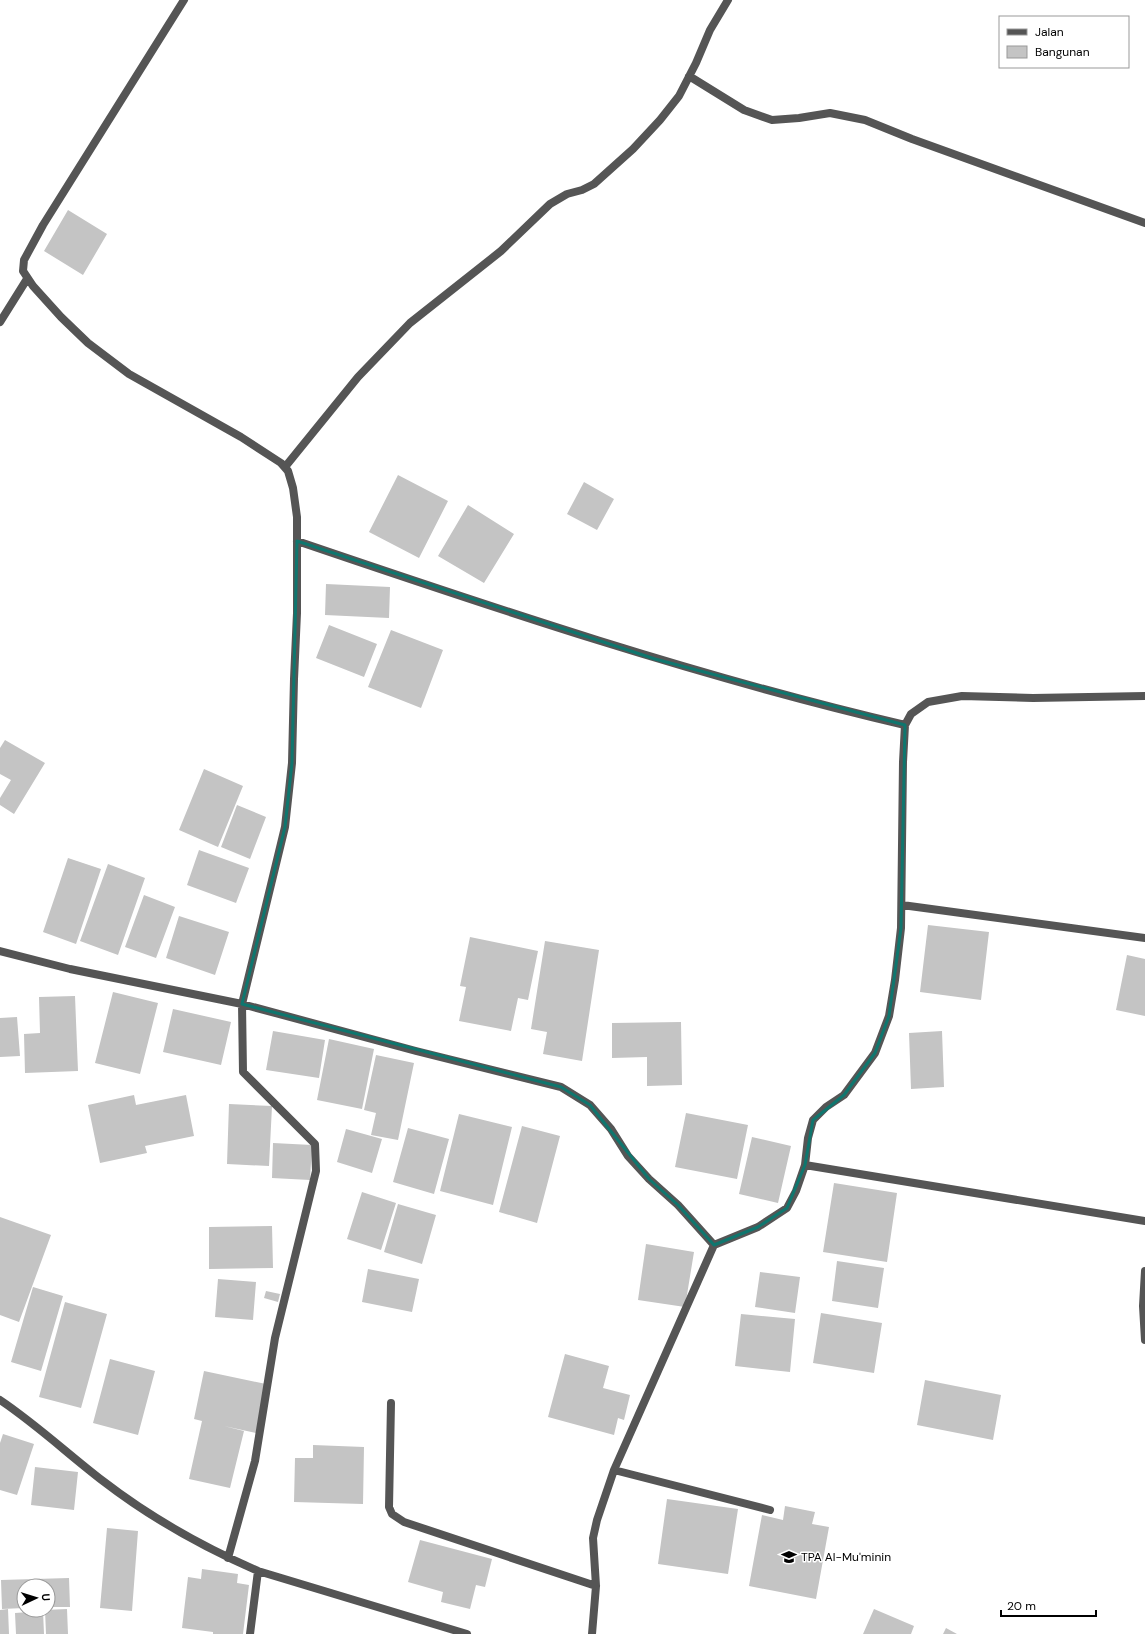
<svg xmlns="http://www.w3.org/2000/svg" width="1145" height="1634" viewBox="0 0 1145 1634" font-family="'DM Sans',sans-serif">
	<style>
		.building { fill: #c4c4c4 }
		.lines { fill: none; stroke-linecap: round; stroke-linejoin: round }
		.minor { stroke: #555; stroke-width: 8 }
		.marked { fill: none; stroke: #0f766e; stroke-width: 3; stroke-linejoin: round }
		.labels { text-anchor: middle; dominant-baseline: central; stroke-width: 3; stroke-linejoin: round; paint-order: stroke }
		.poi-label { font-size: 12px; fill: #000; stroke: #fff; text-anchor: start }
	</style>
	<rect width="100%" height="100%" fill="#fff"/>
	<!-- building -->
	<path class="building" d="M68 210 107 234 83 275 44 251Z
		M398 475 448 501 419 558 369 532Z
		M584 482 614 499 597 530 567 514Z
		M468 505 514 534 484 583 438 556Z
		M326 584 390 587 389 618 325 615Z
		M329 625 377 644 364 677 316 658Z
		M391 630 443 650 421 708 368 687Z
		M5 740 45 763 14 814 0 805V798L11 780 0 774V748Z
		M204 769 243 786 218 847 179 830Z
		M237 805 266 817 250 859 221 847Z
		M199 850 249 868 236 903 187 885Z
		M68 858 101 869 76 944 43 932Z
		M108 864 145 878 118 955 80 941Z
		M144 895 175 907 156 958 125 947Z
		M179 916 229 932 215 975 166 958Z
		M928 925 989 932 981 1000 920 992Z
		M470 937 538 951 528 1000 518 998 511 1031 459 1021 466 987 460 986Z
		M545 941 599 950 582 1061 543 1054 547 1032 531 1029Z
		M1127 955 1145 959V1016L1116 1010Z
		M113 992 158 1003 140 1074 95 1063Z
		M75 996 78 1071 25 1073 24 1034 40 1033 39 997Z
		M173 1009 231 1022 221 1065 163 1052Z
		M17 1017 20 1056 0 1057V1018Z
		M681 1022 682 1085 647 1086V1057L612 1058V1023Z
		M273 1031 325 1040 319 1078 266 1070Z
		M942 1031 944 1087 911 1089 909 1033Z
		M329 1039 374 1049 362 1109 317 1100Z
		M376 1055 414 1063 398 1140 371 1135 376 1113 364 1110Z
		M134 1095 136 1105 186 1095 194 1136 145 1146 147 1153 100 1163 88 1105Z
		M229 1104 272 1106 269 1166 227 1164Z
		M686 1113 748 1125 737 1179 675 1167Z
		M459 1114 512 1127 493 1205 440 1191Z
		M522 1126 560 1136 537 1223 499 1212Z
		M408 1128 449 1139 434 1194 393 1182Z
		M346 1129 382 1139 372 1173 337 1162Z
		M752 1137 791 1146 778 1203 739 1194Z
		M273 1143 312 1145 310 1180 272 1178Z
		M834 1183 897 1193 887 1262 823 1252Z
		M362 1192 396 1203 381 1250 347 1239Z
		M398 1204 436 1215 422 1264 384 1252Z
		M0 1217 51 1235 19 1322 0 1315Z
		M272 1226 273 1268 209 1269V1227Z
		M646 1244 694 1252 685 1307 638 1300Z
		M837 1261 884 1268 878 1308 832 1301Z
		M368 1269 419 1279 412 1312 362 1302Z
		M760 1272 800 1277 795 1313 755 1307Z
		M218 1279 256 1282 253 1320 215 1317Z
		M33 1287 63 1296 41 1371 11 1362Z
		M266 1291 280 1294 278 1302 264 1298Z
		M65 1302 107 1314 81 1408 39 1397Z
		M821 1313 882 1323 874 1373 813 1363Z
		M741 1314 795 1319 790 1372 735 1366Z
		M565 1354 609 1366 603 1388 630 1395 624 1420 618 1418 614 1435 548 1417Z
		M110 1359 155 1371 138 1435 93 1423Z
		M204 1371 266 1384 256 1433 224 1426 244 1431 230 1488 189 1479 202 1421 194 1419Z
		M925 1380 1001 1395 993 1440 917 1425Z
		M3 1434 34 1444 17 1495 0 1490V1443Z
		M313 1445 364 1447 363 1504 294 1502 295 1458H313Z
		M35 1467 78 1472 74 1510 31 1505Z
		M667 1499 738 1509 728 1574 658 1564Z
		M785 1506 815 1512 812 1524 829 1527 816 1599 749 1586 762 1515 783 1520Z
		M107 1528 138 1531 132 1611 100 1608Z
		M420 1540 492 1559 485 1587 476 1585 470 1609 441 1602 443 1592 408 1582Z
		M202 1569 238 1574 237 1583 249 1585 243 1634H213V1632L182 1628 188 1577 201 1579Z
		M69 1578 70 1607H48V1586H24V1608L2 1609 1 1580Z
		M8 1609 9 1634H0V1610Z
		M67 1609 68 1634H46L45 1610Z
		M874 1609 914 1626 911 1634H863Z
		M43 1611 44 1634H16L15 1613Z
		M946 1628 957 1634H943Z"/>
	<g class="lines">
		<!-- minor -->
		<path class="minor" d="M184 0 43 225 24 260 23 271 33 286 61 317 88 343 129 374 241 437 281 463 288 471 293 488 297 517V613L294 679 292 763 285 827 242 1004 243 1072 315 1144 316 1171 275 1338 255 1461 228 1558
			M689 76 744 110 772 120 799 118 830 113 865 120 912 139 1145 223
			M0 322 27 279
			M285 467 358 377 410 323 501 251 550 204 567 194 582 190 594 184 633 149 660 120 679 96 696 63 710 30 728 0
			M297 541C497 609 699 677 905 725
			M902 905 1145 938
			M0 951 70 969 242 1004 416 1051 561 1087 590 1105 611 1129 628 1156 649 1179 678 1205 714 1245
			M805 1165 1145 1221
			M1145 1271 1143 1306 1145 1340
			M0 1400C36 1424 69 1455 103 1481 151 1518 203 1547 258 1571L467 1634
			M391 1403 389 1507 392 1514 404 1522 596 1586
			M614 1470 770 1510
			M250 1634 258 1571
			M592 1634 596 1586 593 1538 597 1520 614 1470 714 1245 758 1227 787 1208 796 1191 805 1165 808 1138 813 1120 826 1107 844 1095 875 1053 889 1016 895 980 901 928 903 762 905 725 911 714 928 702 962 696 1033 698 1145 696"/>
	</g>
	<!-- marked area -->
	<path class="marked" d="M297 541 655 659 905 725 901 928 889 1016 875 1053 844 1095 813 1120 805 1165 787 1208 758 1227 714 1245 678 1205 649 1179 590 1105 561 1087 242 1004 285 827 292 763Z"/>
	<!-- icons -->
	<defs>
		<g id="school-bare" transform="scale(1.2)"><path d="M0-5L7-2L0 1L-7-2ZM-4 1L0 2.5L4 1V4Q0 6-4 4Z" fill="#000" stroke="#fff" stroke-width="2.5" paint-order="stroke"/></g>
	</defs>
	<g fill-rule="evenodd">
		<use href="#school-bare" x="789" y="1557"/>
	</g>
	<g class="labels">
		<!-- poi labels -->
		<g class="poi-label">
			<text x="801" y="1557">TPA Al-Mu'minin</text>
		</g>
	</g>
	<!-- legend -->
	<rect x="999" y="16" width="130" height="52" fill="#ffffff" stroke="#999999"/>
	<rect x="1007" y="29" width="20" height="6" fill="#555555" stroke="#999999"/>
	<text x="1035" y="36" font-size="12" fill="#000000">Jalan</text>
	<rect x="1007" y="46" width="20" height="12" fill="#c4c4c4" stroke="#999999"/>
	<text x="1035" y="56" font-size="12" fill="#000000">Bangunan</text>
	<!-- north arrow -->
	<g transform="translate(36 1598) rotate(86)"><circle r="19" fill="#ffffff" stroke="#999999"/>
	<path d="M0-3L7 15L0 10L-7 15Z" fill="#000000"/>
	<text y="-6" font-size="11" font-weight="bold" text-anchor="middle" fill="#000000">U</text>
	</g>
	<!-- scale -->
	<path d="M1001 1610v6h95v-6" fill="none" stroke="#000000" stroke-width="2"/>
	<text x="1007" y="1610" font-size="12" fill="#000000" stroke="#ffffff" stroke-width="3" paint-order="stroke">20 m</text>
</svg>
